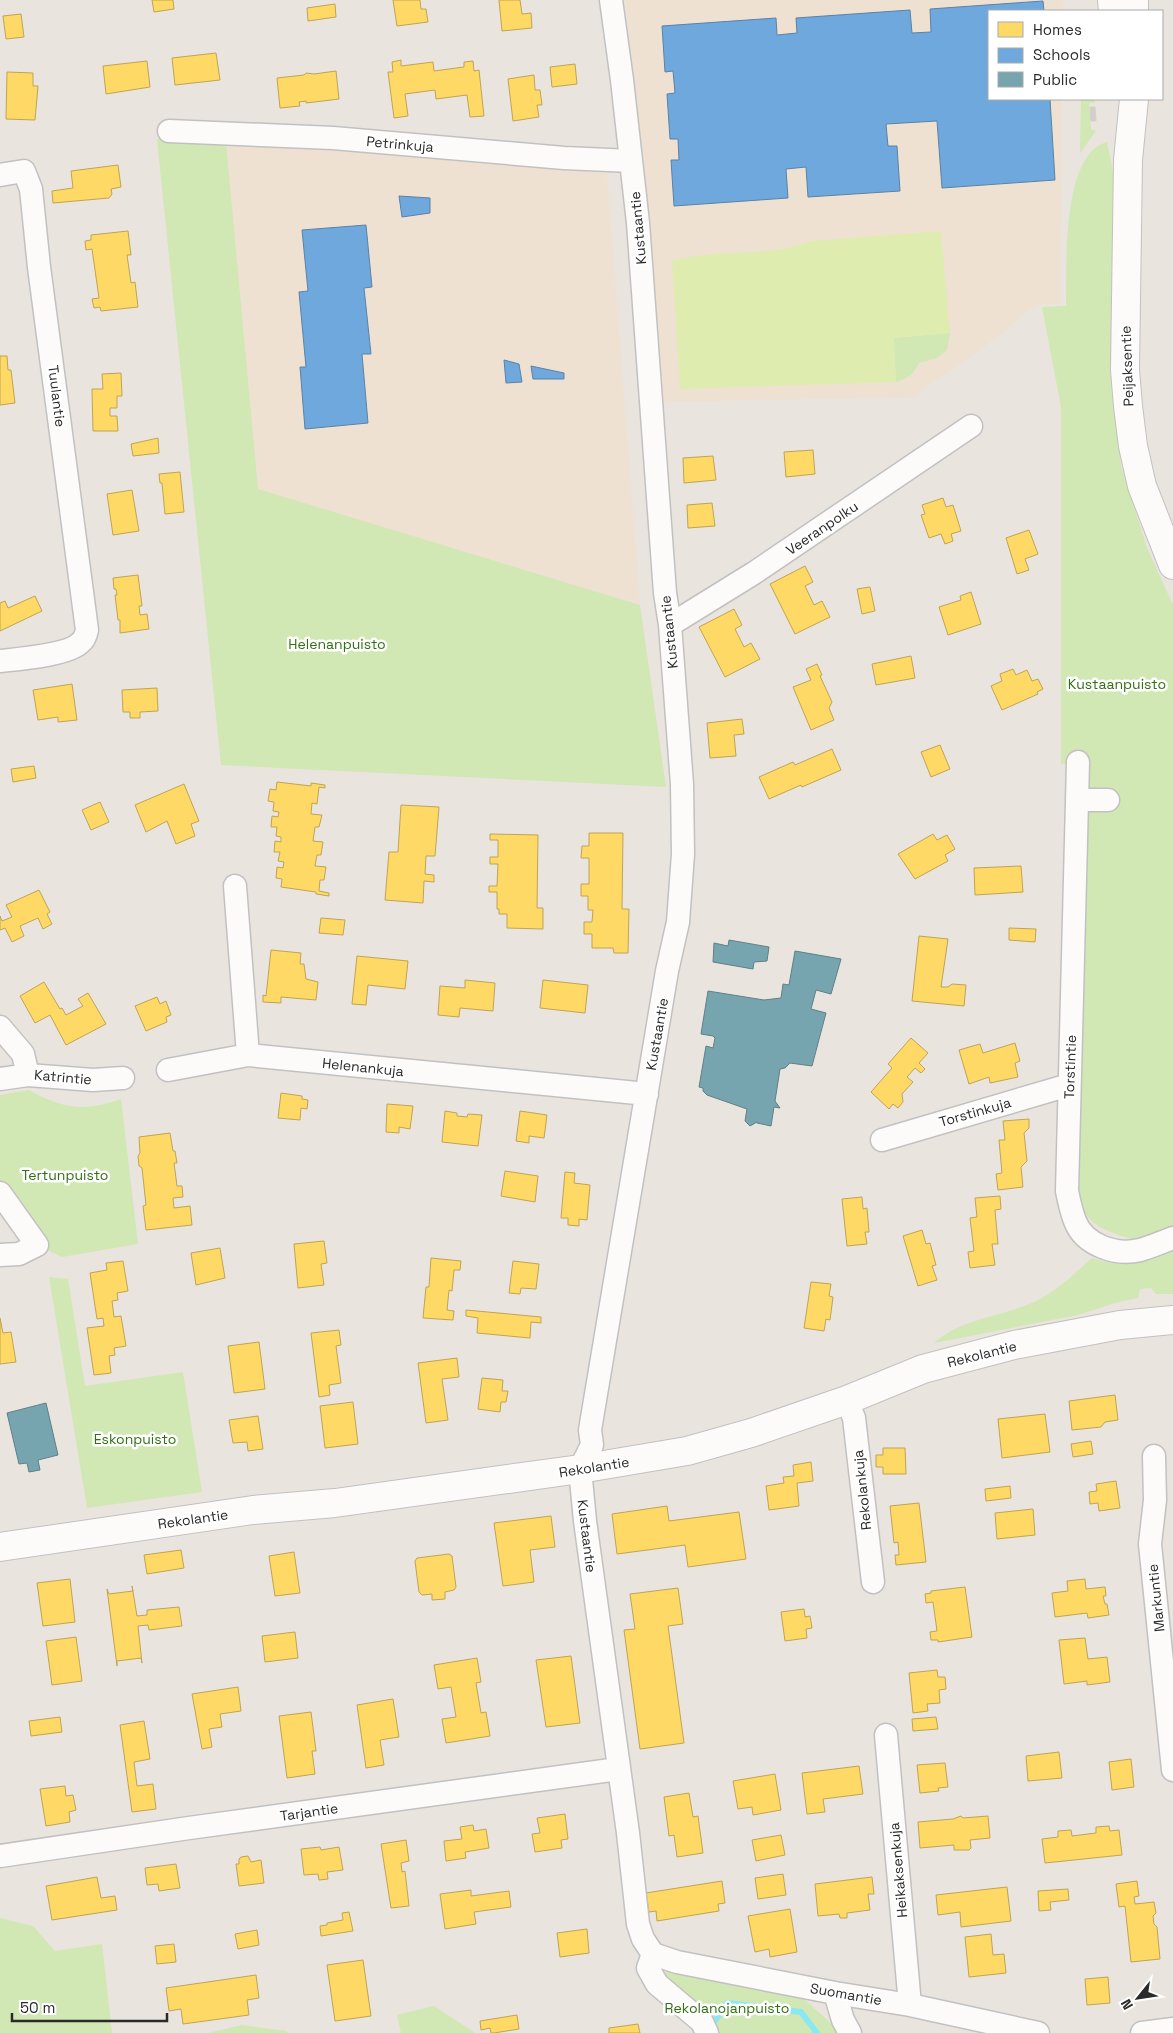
<svg xmlns="http://www.w3.org/2000/svg" width="1173" height="2033" viewBox="0 0 1173 2033" font-family="'Space Grotesk',sans-serif">
	<style>
		.education { fill: #eee1d2 }
		.green { fill: #d1e7b4 }
		.pitch { fill: #deecb0 }
		.homes { fill: #ffd966; stroke: #bfa454 }
		.schools { fill: #6fa8dc; stroke: #5a82a7 }
		.public { fill: #76a5af; stroke: #5f8087 }
		.lines { fill: none; stroke-linecap: round; stroke-linejoin: round }
		.stream { stroke: #8be7f2; stroke-width: 6 }
		.building { fill: #d2ceca; stroke: #d4d0cb }
		.minor-casing { stroke: #c2c1c1; stroke-width: 25 }
		.secondary-casing { stroke: #c2c1c1; stroke-width: 30 }
		.minor { stroke: #fcfbfa; stroke-width: 22 }
		.secondary { stroke: #fcfbfa; stroke-width: 28 }
		.labels { text-anchor: middle; dominant-baseline: central; stroke-width: 5; stroke-linejoin: round; paint-order: stroke }
		.street-label { font-size: 14px; fill: #2a2a2a; stroke: #fff }
		.park-label { font-size: 14px; fill: #326f12; stroke: #fff }
	</style>
	<rect width="100%" height="100%" fill="#eae4de"/>
	<!-- education -->
	<path class="education" d="M625 0H1063V11H989V99H1062L1060 304H1041L1028 311 998 337 913 397 664 402 649 216Z
		M226 142 607 173 640 605 258 490Z"/>
	<!-- green -->
	<path class="green" d="M1081 99H1094L1095 103H1089L1091 129 1096 131 1080 153Z
		M179 138 226 142 258 489 640 605 666 787 221 765 157 139Z
		M1107 142 1115 181 1114 390 1121 465 1147 548 1173 605V1227L1136 1241C1110 1231 1087 1229 1079 1198L1085 763 1061 764V407L1042 307 1066 306C1067 268 1061 154 1107 142Z
		M950 333 947 350 937 358 919 363C914 374 908 378 896 382L893 338Z
		M29 1090C63 1109 84 1112 121 1099L138 1244 62 1257 43 1248 0 1196V1095Z
		M1173 1248V1294H1156L1151 1288 1140 1289 1138 1298 1118 1302 1078 1315 934 1343C962 1318 1001 1317 1034 1302 1056 1292 1074 1274 1092 1258 1126 1270 1141 1259 1173 1248Z
		M49 1277 68 1279 85 1386 183 1372 202 1492 87 1508Z
		M0 1918 33 1926 55 1951 102 1944 112 2033H0Z
		M667 1971 804 1999 833 2025 837 2033H696L662 1979Z
		M434 2006 474 2032V2033H401L397 2015Z
		M242 2025 286 2031 288 2033H208Z"/>
	<!-- pitch -->
	<path class="pitch" d="M941 231 950 333 894 338 896 382 680 389 672 261C717 248 767 258 811 241Z"/>
	<!-- homes -->
	<path class="homes" d="M152 0H173L174 9 154 12Z
		M393 0H420L421 9H426L428 22 397 26Z
		M499 0H520L522 14 531 13 532 28 502 31Z
		M335 4 336 17 308 21 307 8Z
		M21 14 24 37 6 39 3 16Z
		M216 53 220 80 175 85 172 58Z
		M401 60V66L433 62 434 71 464 67V62L473 61 474 71 479 70 484 116 470 117 467 95 436 99 435 90 405 94 408 116 394 118 388 72H393L392 62Z
		M147 61 150 87 106 94 103 66Z
		M575 64 577 84 552 87 550 67Z
		M336 71 339 99 306 103V101L299 102 300 106 280 108 277 78 304 75 306 73 314 74Z
		M7 72 33 73V86H38L35 120 6 119Z
		M534 75 535 90H540L542 105H537L539 117 513 121 508 79Z
		M118 165 121 187 111 189 112 194 109 198 53 203 52 191 73 188 71 171Z
		M128 231 131 255H127L131 283 135 282 138 307 101 311 100 307 94 308 92 299 99 298 92 249 86 250 85 241 91 240V235Z
		M0 356H7L8 370H11L15 403 0 405Z
		M121 373 122 396H117V408H110V416H117L118 431H93L92 389H103L102 374Z
		M158 438 159 453 133 456 131 444Z
		M813 450 815 474 786 477 784 452Z
		M713 456 716 480 684 483 683 458Z
		M180 472 184 512 165 514 162 483H160L159 474Z
		M132 490 139 531 113 535 107 494Z
		M943 498 946 507 953 505 961 531 951 534 953 541 945 544 941 534 929 538 921 515 925 514 922 505Z
		M712 503 715 526 688 528 687 505Z
		M1029 530 1038 554 1025 559 1029 570 1017 574 1006 538Z
		M805 566 813 582 805 586 814 605 822 601 830 617 795 634 770 584Z
		M138 575 142 606H139L140 615 147 614 149 629 120 633V620H118L115 595H117L116 589H114L113 578Z
		M870 587 875 611 862 614 857 589Z
		M971 592 981 624 948 635 939 607 961 600 960 596Z
		M35 596 42 611 0 631V603L5 601 8 608Z
		M734 609 742 625 735 629 744 647 751 643 760 659 725 677 699 627Z
		M911 656 915 678 876 685 872 664Z
		M817 664 822 675 820 676 832 702 829 708 834 720 811 730 793 687 811 680 806 669Z
		M1013 669 1016 675 1027 670 1032 681 1038 679 1043 689 1037 692 1038 694 1002 710 991 686 1002 681 1000 674Z
		M72 684 77 720 58 722V717L38 720 33 690Z
		M157 688 158 711 140 712V718H130V712H123L122 690Z
		M742 719 744 734 734 735 736 756 710 758 707 723Z
		M940 745 950 769 931 777 921 752Z
		M832 749 841 770 802 787 801 785 769 799 759 777 793 762 795 765Z
		M34 766 36 778 13 782 11 769Z
		M277 782 311 786V783L325 785V788L319 787 317 804 312 803 311 814 322 815 319 827H315L313 841 323 842 321 855H317L315 866 326 867 324 880H320L319 891 329 893V896L316 894V892L281 887 282 879 276 878 277 867 283 868 284 862 278 861 280 852H274L275 841 281 842V837L276 836 277 827H271L272 816 278 817 279 812 273 811 274 802 268 801 270 789 276 790Z
		M184 784 199 821 191 824 195 836 176 844 167 821 146 832 135 805Z
		M100 802 109 822 91 830 82 810Z
		M401 805 439 807 435 856H426L425 874 434 875V882L424 881 423 903 385 900 389 852H398Z
		M589 833H623L622 909H629L628 953H614L613 948H592V934H584V922H592L593 910H588V896H581V884H589V858H581L582 846H589Z
		M490 834 538 835 537 908H543V929L507 928V914H499V909H497V892H489V886H497L498 864H490V857H498V840H490Z
		M933 834 937 840 947 835 955 849 945 855 948 861 915 879 898 854Z
		M1021 866 1023 892 975 895 974 868Z
		M39 890 50 912 47 914 52 924 43 929 38 918 20 926 24 936 12 942 5 928 0 930V916L2 921 12 917 6 905Z
		M321 918 345 920 343 935 319 933Z
		M1009 928 1036 929 1035 942 1009 940Z
		M919 936 948 939 941 987H948L952 984 966 985 964 1006 912 1001Z
		M271 950 301 953 300 964H304L306 979 318 982 316 1000 281 997V1003L263 1002V995L266 996Z
		M357 956 408 961 405 989 368 985 366 1005 352 1004Z
		M465 980 495 983 493 1011 460 1008 459 1017 438 1015 440 986 465 988Z
		M543 980 588 985 585 1013 540 1008Z
		M44 982 60 1009 62 1008 66 1015 83 1006 78 999 88 993 106 1024 66 1045 50 1015 35 1023 20 996Z
		M157 997 160 1004 166 1001 171 1015 166 1017 167 1022 146 1031 135 1006Z
		M911 1038 928 1053 919 1063 925 1069 921 1073 915 1068 907 1077 913 1082 902 1094 903 1102 898 1108 893 1104 889 1109 871 1092 892 1068 888 1064Z
		M1015 1043 1020 1061 1015 1063 1018 1077 990 1083 989 1077 969 1084 959 1050 980 1044 983 1053Z
		M281 1093 302 1096V1099L308 1100 307 1109 301 1108 300 1120 278 1118Z
		M387 1104 413 1106 410 1129 399 1127V1133L386 1132Z
		M445 1111 457 1113V1116L467 1117 468 1114 482 1115 478 1146 442 1142Z
		M520 1111 547 1115 544 1138 529 1136V1143L516 1141Z
		M1029 1119V1128L1024 1133 1027 1161 1021 1167 1023 1187 998 1190 996 1174 1002 1173 999 1140H1005L1003 1121Z
		M170 1133 173 1151H175L177 1163H174L177 1186H182L183 1197 173 1198 174 1208 190 1206 192 1225 146 1230 143 1206 146 1205 142 1168 139 1166 138 1156 140 1153 139 1137Z
		M505 1171 538 1176 535 1202 501 1196Z
		M565 1172 575 1173 574 1183 590 1185 587 1220 579 1219V1226L568 1225V1218H561Z
		M1000 1196 1001 1209 995 1210 998 1244H992L995 1265 970 1268 968 1252 974 1251 970 1218 977 1217 975 1198Z
		M862 1197 863 1209 867 1208 869 1232H865L867 1244 847 1246 842 1199Z
		M922 1230 926 1244 930 1243 936 1265 932 1266 937 1280 918 1286 903 1236Z
		M324 1241 327 1263 321 1264 324 1285 298 1288 294 1244Z
		M220 1248 225 1278 196 1285 191 1253Z
		M431 1258 461 1261 460 1270H454L452 1291 449 1290 447 1310 454 1311 453 1320 423 1318 426 1287H429Z
		M123 1261 128 1291 117 1293 118 1300 112 1301 114 1317 121 1316 126 1346 114 1348 115 1355 109 1356 111 1373 94 1375 87 1328 104 1326 103 1318 97 1319 90 1273 107 1270 106 1263Z
		M513 1261 539 1264 536 1289 521 1288 520 1294 509 1293Z
		M811 1282 831 1284 829 1296 833 1297 830 1320 826 1319 824 1331 804 1328Z
		M466 1310 541 1317V1323L531 1322 530 1338 477 1333 478 1318 466 1316Z
		M0 1318 3 1333 11 1332 16 1362 0 1364Z
		M339 1330 341 1345 336 1346 341 1383 329 1385 330 1395 319 1397 311 1333Z
		M259 1342 265 1389 234 1393 228 1346Z
		M457 1358 459 1377 442 1379 448 1420 426 1423 418 1363Z
		M482 1378 503 1380 502 1391H508L506 1402H501L500 1412 478 1409Z
		M1115 1395 1118 1420 1105 1422 1101 1427 1072 1430 1069 1401Z
		M353 1402 358 1444 325 1448 320 1406Z
		M1045 1414 1050 1452 1002 1458 998 1419Z
		M258 1416 263 1449 248 1451 247 1442 233 1443 229 1420Z
		M1091 1441 1093 1454 1073 1457 1071 1444Z
		M883 1448H905L906 1474H883V1467H876V1455H883Z
		M811 1462 813 1481 797 1483 799 1506 769 1510 766 1486 784 1483 783 1477 794 1476 793 1465Z
		M1116 1481 1120 1508 1099 1511 1098 1503 1090 1504 1089 1492 1097 1491 1096 1484Z
		M1010 1486 1011 1498 986 1501 985 1489Z
		M919 1503 926 1562 896 1565 895 1555H899L898 1542 894 1543 890 1506Z
		M667 1506 669 1521 739 1512 746 1559 688 1567 685 1545 617 1554 612 1514Z
		M1033 1509 1035 1535 997 1539 995 1513Z
		M551 1516 555 1547 530 1550 534 1582 503 1586 494 1523Z
		M181 1550 184 1568 147 1574 144 1555Z
		M294 1552 300 1593 275 1596 269 1556Z
		M449 1554 452 1556 456 1587 454 1590 445 1592V1599L432 1600V1594L422 1595 419 1592 415 1561 417 1558Z
		M70 1579 75 1622 43 1626 37 1583Z
		M1085 1579 1086 1589 1105 1587 1106 1596H1103L1105 1604H1107L1109 1615 1088 1618 1087 1613 1055 1617 1052 1593 1068 1591 1067 1581Z
		M132 1586 137 1616 147 1615V1610L179 1607 182 1626 149 1630 148 1625 138 1626 142 1663 141 1658 117 1661V1666L107 1589 109 1594 133 1591Z
		M965 1587 972 1637 938 1642V1640H931L930 1632 937 1631 933 1602 926 1603 925 1594 931 1593V1591Z
		M678 1588 683 1624 668 1626 684 1743 640 1749 624 1630 635 1629 630 1594Z
		M804 1609 805 1617 810 1616 812 1628 806 1629 807 1638 785 1641 781 1612Z
		M295 1632 298 1658 265 1662 262 1636Z
		M76 1637 82 1681 52 1685 46 1641Z
		M1085 1638 1088 1659 1107 1657 1110 1682 1087 1685V1681L1064 1684 1059 1640Z
		M571 1656 580 1723 546 1727 536 1660Z
		M477 1658 481 1682 476 1683 481 1713 486 1712 490 1736 446 1743 442 1719 456 1717 451 1687 438 1689 434 1665Z
		M937 1670 938 1677H945L946 1689 939 1690 940 1703 927 1704 928 1711 913 1713 909 1673Z
		M238 1687 241 1711 220 1714 222 1727 209 1729 212 1747 202 1749 192 1694Z
		M393 1699 399 1737 380 1740 384 1765 366 1768 357 1705Z
		M311 1712 316 1751H312L315 1774 287 1778 279 1716Z
		M60 1717 62 1732 31 1736 29 1721Z
		M936 1717 938 1729 913 1731 912 1719Z
		M144 1721 150 1759 134 1762 137 1786 153 1784 156 1809 132 1812 120 1725Z
		M1059 1752 1062 1778 1028 1781 1026 1756Z
		M1131 1759 1134 1787 1112 1790 1109 1762Z
		M945 1763 948 1787 938 1788 939 1791 920 1793 917 1765Z
		M859 1766 863 1794 823 1799 825 1812 807 1814 802 1773Z
		M775 1774 781 1810 753 1815 752 1807 738 1809 733 1781Z
		M65 1786 66 1796 73 1795 76 1810 69 1812 70 1822 46 1826 40 1789Z
		M689 1793 693 1817 698 1816 703 1853 677 1857 674 1835 669 1836 664 1797Z
		M565 1814 568 1839 561 1840 562 1848 535 1852 532 1834 540 1833 537 1818Z
		M961 1816 963 1818 988 1816 990 1838 970 1840 971 1848 969 1850H954V1845L920 1848 918 1822 953 1819Z
		M473 1825 474 1831 486 1829 489 1848 465 1852 466 1858 446 1861 444 1841 462 1839 460 1827Z
		M1109 1826 1110 1831 1119 1830 1122 1855 1045 1863 1042 1839 1058 1837V1831L1071 1830 1072 1836 1096 1833V1827Z
		M781 1835 785 1855 756 1861 752 1840Z
		M406 1840 409 1861 401 1863 402 1872 405 1871 409 1906 391 1908 381 1844Z
		M320 1847 321 1850 339 1847 343 1870 327 1872 328 1879 319 1880 318 1874 304 1875 301 1849Z
		M248 1856 251 1862 261 1860 264 1883 239 1886 236 1864H239V1859L241 1857Z
		M176 1864 180 1888 159 1891 158 1884 147 1885 145 1868Z
		M783 1874 786 1895 758 1899 755 1878Z
		M97 1877 101 1898 115 1896 117 1910 52 1920 46 1886Z
		M872 1877 874 1894H868L870 1910 847 1913V1918H840L839 1914 818 1916 815 1884Z
		M722 1881 725 1903 718 1904 719 1911 657 1921 656 1911 649 1912 646 1893Z
		M1137 1881 1139 1896 1134 1897 1135 1904 1154 1902 1156 1913 1153 1916 1154 1924 1157 1927 1160 1959 1131 1962 1125 1906 1119 1907 1116 1884Z
		M1007 1887 1011 1921 961 1927 960 1912 938 1915 936 1895Z
		M1068 1889 1069 1900 1050 1902 1051 1910 1039 1911 1038 1891Z
		M471 1890V1896L509 1891 511 1907 474 1912 476 1924 445 1929 440 1894Z
		M790 1909 797 1952 770 1957 769 1949 755 1952 748 1916Z
		M349 1912 353 1931 321 1936 320 1926 327 1925V1923L343 1920 342 1913Z
		M587 1929 589 1953 560 1957 557 1933Z
		M257 1930 259 1945 238 1949 235 1934Z
		M991 1934 993 1955 1004 1954 1006 1973 969 1977 965 1937Z
		M174 1944 176 1962 157 1964 155 1946Z
		M363 1960 371 2016 335 2021 327 1965Z
		M256 1975 259 1998 247 2000 249 2015 183 2024 181 2009 169 2011 166 1988Z
		M1108 1977 1110 2003 1087 2005 1085 1979Z
		M517 2015 519 2029 494 2033H491L490 2028 481 2030 480 2021Z
		M638 2024 640 2033H609V2028Z"/>
	<!-- schools -->
	<path class="schools" d="M1043 1 1044 11H989V99H1050L1055 180 942 188 937 121 886 124 888 146H897L900 191 808 197 806 167 786 169 788 198 674 206 671 160H679L678 139H670L667 94 675 93 673 71 665 72 662 26 776 18 777 35 797 33 796 18 910 10 912 33 931 32 930 9Z
		M399 196 430 198V213L402 217Z
		M366 225 372 287 364 288 371 354H362L368 423 305 429 300 367H306L299 292 308 291 302 230Z
		M504 360 519 364 522 382 506 383Z
		M531 366 564 373V379H533Z"/>
	<!-- public -->
	<path class="public" d="M729 940 769 947 767 961 754 962 753 969 713 962 714 943 728 946Z
		M795 951 841 959 831 994 816 990 811 1009 826 1013 812 1066 790 1063 785 1068 780 1069 775 1101 780 1108 774 1107 771 1126 757 1123V1122L750 1126 745 1121 747 1109 707 1095 703 1091V1088L699 1087 706 1046 713 1048 715 1038 713 1036 701 1034 708 991 764 1000 781 998 783 984 789 985Z
		M46 1403 58 1455 38 1460 40 1470 29 1472 27 1463 19 1464 7 1413Z"/>
	<g class="lines">
		<!-- stream -->
		<path class="stream" d="M710 2028 727 2003 801 2012 817 2033"/>
	</g>
	<!-- building -->
	<path class="building" d="M1090 107H1095L1096 121H1091Z"/>
	<g class="lines">
		<!-- minor casing -->
		<g class="minor-casing">
			<path id="minor" d="M611 0 622 80 638 223 665 593 670 625 682 784 683 854 678 922 667 971 590 1430 592 1445 580 1469 585 1521 628 1833 638 1924 643 1939 653 1954
				M169 131 333 138 564 158 631 161
				M0 175 24 171 31 189 39 267 87 630C86 635 84 640 80 643 68 655 18 659 0 661
				M670 625 754 573 971 426
				M1078 762 1067 1191C1069 1201 1071 1211 1075 1221 1084 1245 1116 1256 1140 1250 1151 1247 1162 1242 1173 1238
				M1079 800H1108
				M235 886 248 1055 647 1094
				M0 1027 23 1054 28 1075 93 1080 123 1078
				M168 1070 248 1055
				M0 1079 28 1075
				M882 1140 1069 1085
				M0 1193 37 1245 19 1254 0 1255
				M847 1400 854 1418 873 1582
				M1154 1456 1155 1500 1150 1544 1173 1770
				M886 1735 910 2005
				M0 1856 189 1828 618 1769
				M653 1954 677 1962 835 1993 910 2005 1038 2033
				M653 1954 648 1968 657 1984 702 2022 707 2033
				M835 1993 843 2020 850 2033
				M1142 2033 1173 2029"/>
		</g>
		<!-- secondary casing -->
		<g class="secondary-casing">
			<path id="secondary" d="M1112 0 1113 11
				M1134 0V11
				M1134 99 1128 160 1125 370 1128 406 1133 446 1142 486 1173 565
				M0 1547 253 1510 335 1503 580 1469 687 1451 751 1433 847 1400 923 1369 1014 1345 1120 1325 1173 1320"/>
		</g>
		<!-- minor -->
		<use href="#minor" class="minor"/>
		<!-- secondary -->
		<use href="#secondary" class="secondary"/>
	</g>
	<g class="labels">
		<!-- street labels -->
		<g class="street-label">
			<text transform="translate(400 144) rotate(5)">Petrinkuja</text>
			<text transform="translate(638 228) rotate(-95)">Kustaantie</text>
			<text transform="translate(1127 366) rotate(-92)">Peijaksentie</text>
			<text transform="translate(57 396) rotate(83)">Tuulantie</text>
			<text transform="translate(822 528) rotate(-34)">Veeranpolku</text>
			<text transform="translate(669 632) rotate(-96)">Kustaantie</text>
			<text transform="translate(657 1034) rotate(-80)">Kustaantie</text>
			<text transform="translate(363 1067) rotate(6)">Helenankuja</text>
			<text transform="translate(1070 1067) rotate(-88)">Torstintie</text>
			<text transform="translate(63 1077) rotate(5)">Katrintie</text>
			<text transform="translate(975 1112) rotate(-16)">Torstinkuja</text>
			<text transform="translate(982 1354) rotate(-14)">Rekolantie</text>
			<text transform="translate(594 1467) rotate(-9)">Rekolantie</text>
			<text transform="translate(862 1490) rotate(-96)">Rekolankuja</text>
			<text transform="translate(193 1519) rotate(-8)">Rekolantie</text>
			<text transform="translate(587 1536) rotate(83)">Kustaantie</text>
			<text transform="translate(1156 1598) rotate(-96)">Markuntie</text>
			<text transform="translate(309 1812) rotate(-8)">Tarjantie</text>
			<text transform="translate(898 1870) rotate(-95)">Heikaksenkuja</text>
			<text transform="translate(846 1994) rotate(10)">Suomantie</text>
		</g>
		<!-- park labels -->
		<g class="park-label">
			<text x="337" y="644">Helenanpuisto</text>
			<text x="1117" y="684">Kustaanpuisto</text>
			<text x="65" y="1175">Tertunpuisto</text>
			<text x="135" y="1439">Eskonpuisto</text>
			<text x="727" y="2008">Rekolanojanpuisto</text>
		</g>
	</g>
	<!-- legend -->
	<rect x="988" y="10" width="175" height="90" fill="#ffffff" stroke="#aaaaaa"/>
	<rect x="998" y="22" width="25" height="15" fill="#ffd966" stroke="#aaaaaa"/>
	<text x="1033" y="35" font-size="15" fill="#2a2a2a">Homes</text>
	<rect x="998" y="48" width="25" height="15" fill="#6fa8dc" stroke="#aaaaaa"/>
	<text x="1033" y="60" font-size="15" fill="#2a2a2a">Schools</text>
	<rect x="998" y="72" width="25" height="15" fill="#76a5af" stroke="#aaaaaa"/>
	<text x="1033" y="85" font-size="15" fill="#2a2a2a">Public</text>
	<!-- north arrow -->
	<g transform="translate(1138 1998) rotate(240)" stroke="#ffffff" stroke-width="4" paint-order="stroke">
	<path d="M0-4L9 19L0 12L-9 19Z" fill="#2a2a2a"/>
	<text y="-8" font-size="14" font-weight="bold" text-anchor="middle" fill="#2a2a2a">N</text>
	</g>
	<!-- scale -->
	<path d="M12 2013v8h155v-8" fill="none" stroke="#2a2a2a" stroke-width="2.5"/>
	<text x="20" y="2013" font-size="15" fill="#2a2a2a" stroke="#ffffff" stroke-width="4" paint-order="stroke">50 m</text>
</svg>
